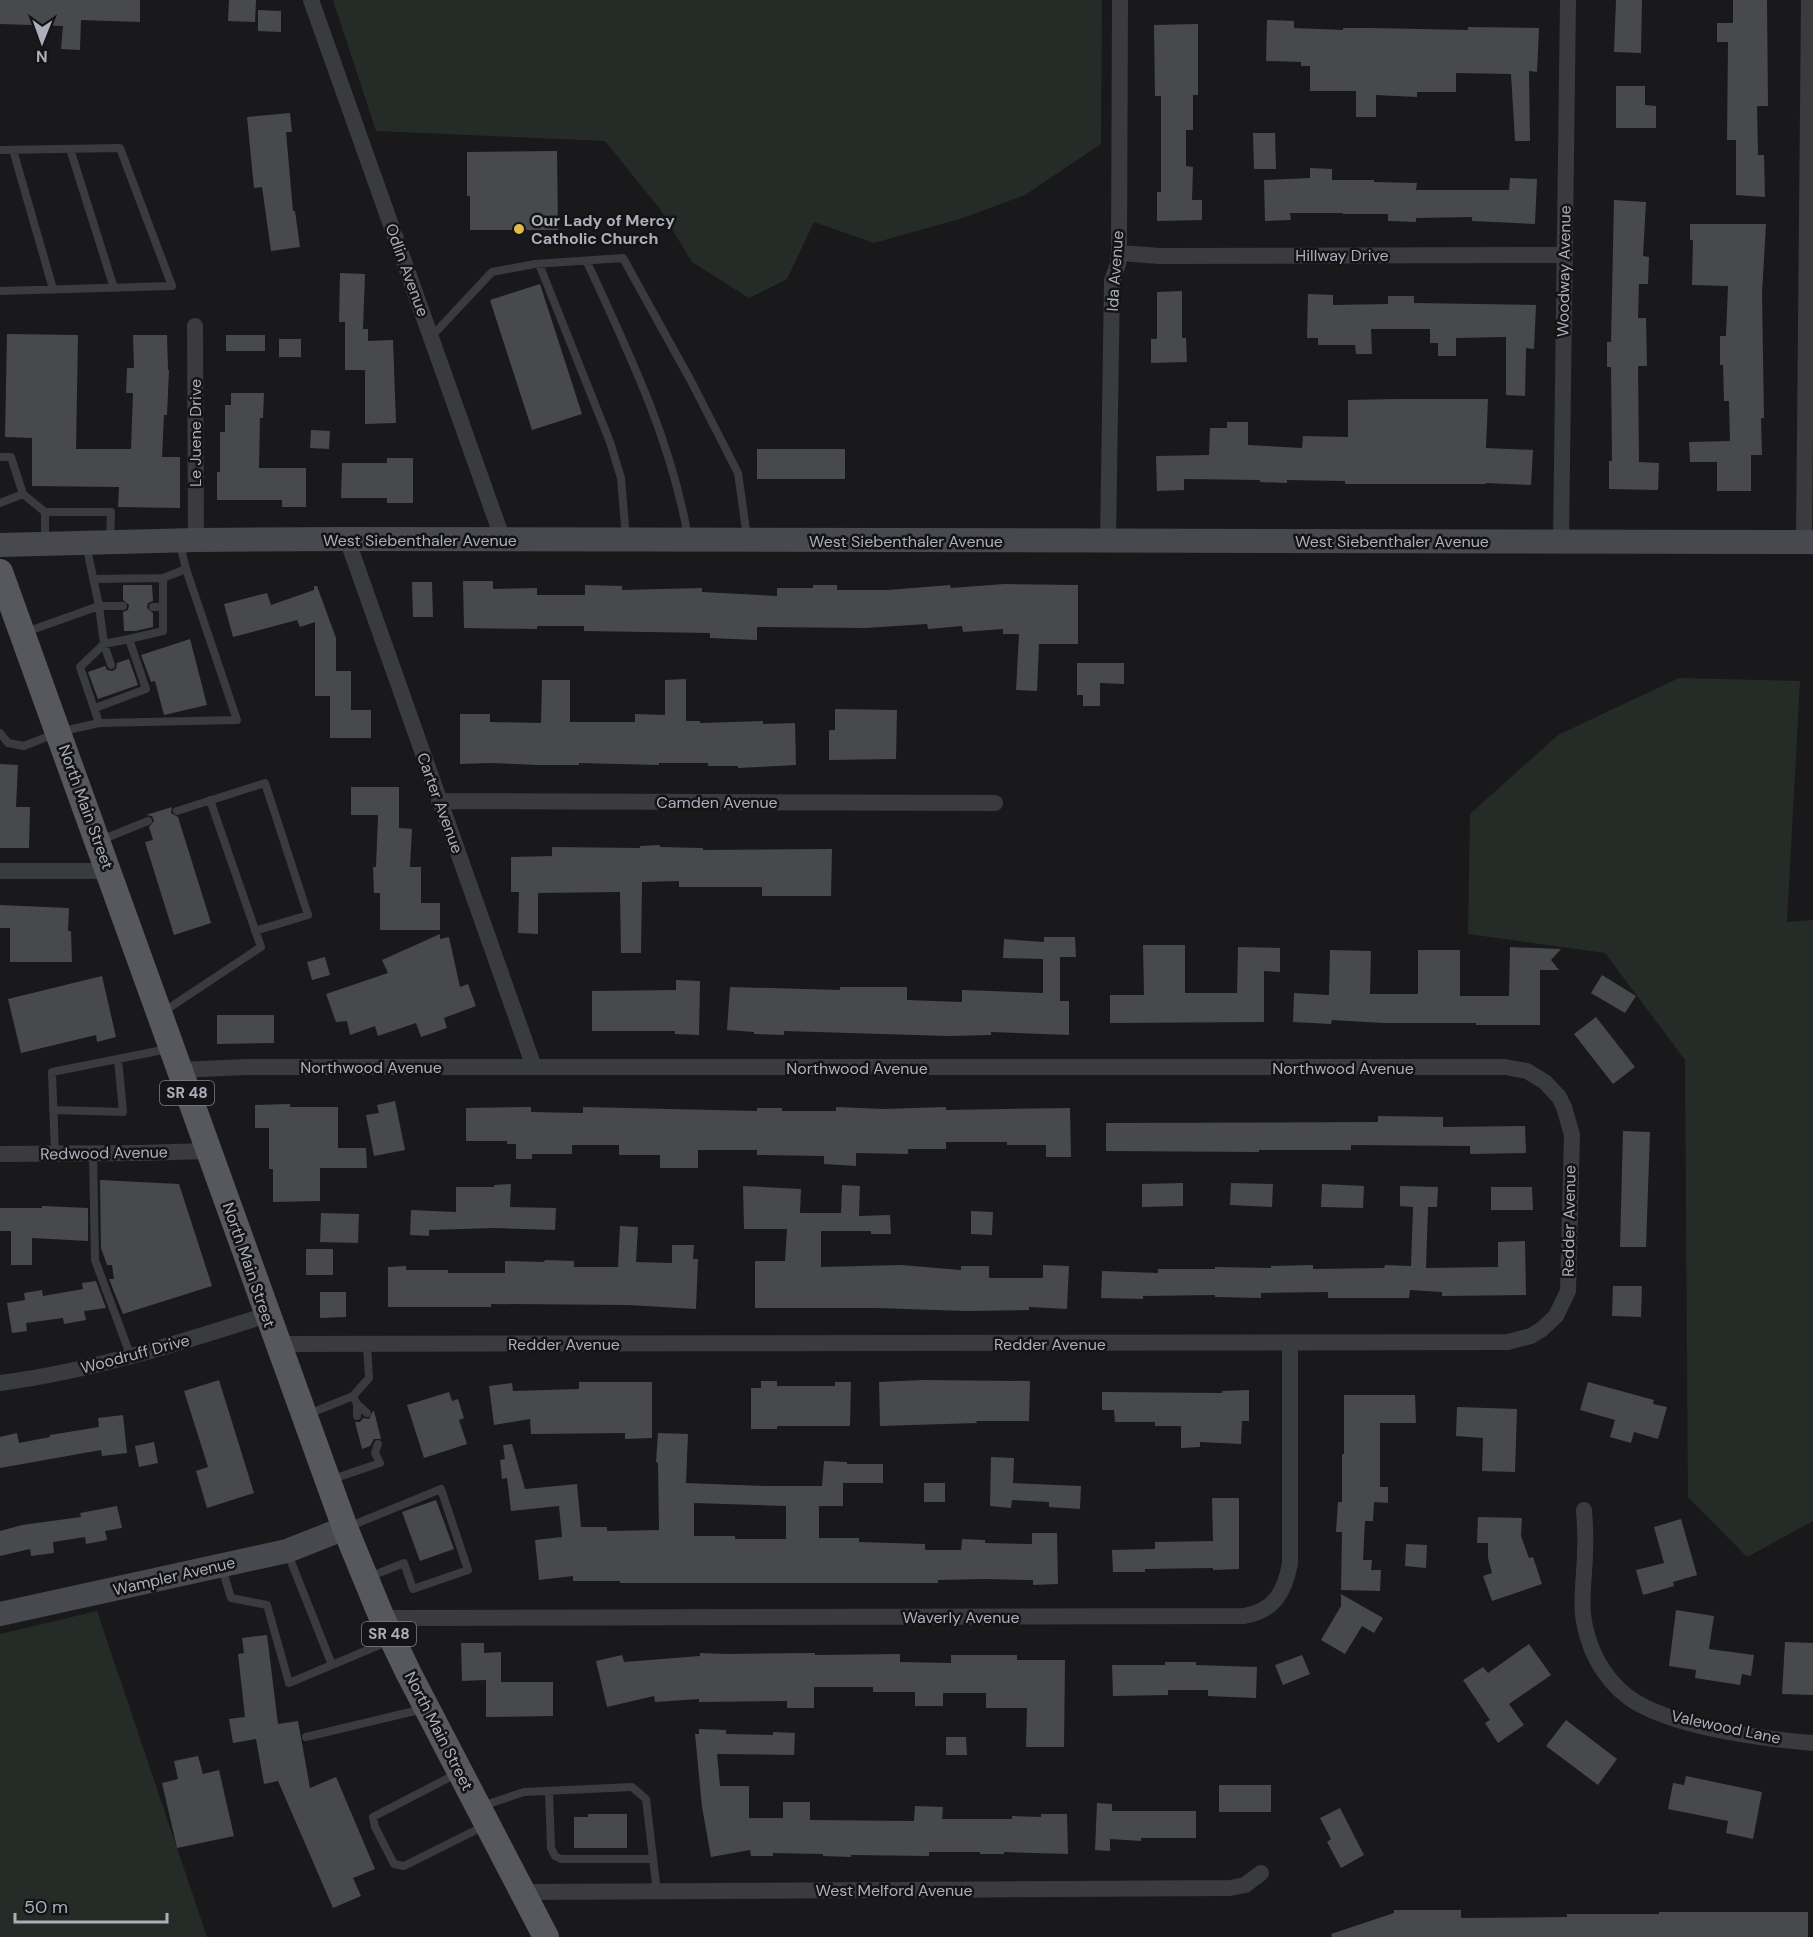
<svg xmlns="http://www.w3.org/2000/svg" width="1813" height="1937" viewBox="0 0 1813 1937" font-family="'DM Sans',sans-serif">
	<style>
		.green { fill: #252c27 }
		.building { fill: #48494d; fill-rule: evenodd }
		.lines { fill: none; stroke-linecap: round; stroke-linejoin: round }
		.lane { stroke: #3a3b3f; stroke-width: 8 }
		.street { stroke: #3a3b3f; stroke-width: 16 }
		.secondary { stroke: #48494f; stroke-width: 24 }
		.primary { stroke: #56585e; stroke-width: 26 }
		.poi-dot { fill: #e1ba4b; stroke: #141416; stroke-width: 2 }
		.labels { text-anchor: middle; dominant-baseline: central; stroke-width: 5; stroke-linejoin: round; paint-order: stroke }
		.shield { fill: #141416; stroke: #7e8088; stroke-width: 1.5 }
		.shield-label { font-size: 15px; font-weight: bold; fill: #acafb9 }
		.poi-label { font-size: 16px; font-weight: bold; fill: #acafb9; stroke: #141416; text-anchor: start }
		.street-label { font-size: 16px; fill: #acafb9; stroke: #141416 }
	</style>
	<rect width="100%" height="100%" fill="#19191b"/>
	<!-- green -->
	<path class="green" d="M333 0H1102L1101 144 1025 195 963 218 874 243 814 222 787 279 749 298 692 262 660 209 605 141 376 131Z
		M1679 678 1800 681 1787 922 1813 920V1521L1747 1557 1688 1497 1685 1060 1605 953 1468 934 1470 814 1558 735Z
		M97 1611 207 1937H0V1634Z"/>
	<!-- building -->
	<path class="building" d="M0 0H140V22L81 20 80 50 61 49 63 26 0 24Z
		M229 0H256L255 22 228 21Z
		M1616 0H1642L1641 53 1614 52Z
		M1733 0H1767L1768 106H1757L1758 155H1764L1765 197 1736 195V140H1727L1728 42H1717V23H1733Z
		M258 10 281 11V32L258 31Z
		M1267 20 1294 21V28L1343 30V28H1370L1468 30V27L1539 28 1537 72 1529 71 1530 141H1515L1511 74 1456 73V92H1417V97L1376 95V117H1356V91H1310V66H1301V62L1266 61Z
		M1198 24V95H1193V130H1186V166L1193 167 1192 200H1202V220L1157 221V192H1161V96H1155L1154 25Z
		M1616 86H1645V105L1656 106V128H1616Z
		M290 113 292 132H286L293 211H295L300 247 271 251 262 187 254 188 247 117Z
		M1253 133H1275L1276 169H1254Z
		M557 151 558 230H470V196H467V152Z
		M1310 168 1332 169V180H1374V182L1417 183 1416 190H1509L1510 178 1537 179 1535 224 1472 221V217L1416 218V222L1388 221V214H1343V213H1290L1291 220 1265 221 1264 180 1310 178Z
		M1614 200 1646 202 1643 256 1649 257 1648 284H1639L1638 318H1646L1647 366H1638L1639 462 1659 463 1658 490 1609 489V461H1612L1611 367H1607V342H1611Z
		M1690 224H1766L1762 293 1764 418H1761L1762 455H1751V491H1717V462H1690L1689 442 1730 441 1729 401H1724L1723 365H1720V336H1726L1728 286 1692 285 1693 240H1690Z
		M340 273 365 274 363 329H368V341L393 340 396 423 365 424V370H345V322H339Z
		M540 284 582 414 532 430 490 300Z
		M1182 291V338H1186L1187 362 1151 363V339H1157V292Z
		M1308 294 1333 295V305L1388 304V296H1414V303L1536 305 1534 349 1526 348 1525 396 1506 395V337L1456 338V356H1438V343H1430V329H1371L1372 354H1356L1355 345H1318V338H1307Z
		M7 334 78 335 76 449H131L133 393H126L127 368H134L133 335H167L168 370H169L167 415H164L162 457H180V508L118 507 119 487 32 486V438L5 437Z
		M226 335H265V351H226Z
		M279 339H301V357H279Z
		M231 393H264L263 418H260L259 468H306V507H282V500H217V472H220V432H225V405H231Z
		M1397 399H1488L1486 448 1533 450 1531 485 1486 483V484H1345V481L1287 480V483L1260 482V480L1184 479V490L1157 491 1156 456 1209 455 1210 428H1227V422H1248V445L1302 448 1303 436 1348 437V400Z
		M311 430 330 431 329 449 310 448Z
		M757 449H845V479H757Z
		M387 458H413V503H387V498H341L342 463H387Z
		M463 581H493V589L537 588V595H585V585L622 586V590L702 588V592L777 596V588H813V585H837V590H888L950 585 951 588 1004 584 1078 585V644H1039L1037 691 1016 690 1019 634H1003V629L963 632 962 626 928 629 927 624 865 628 757 627V640L710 638V633L584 631V626H537V629L464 628Z
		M412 582H432L433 617H413Z
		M123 585H152L153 601 148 603 147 608 153 613V627L135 631H124L123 612 128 610 129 605 123 600Z
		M314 586H317L336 638V671H351V710H371V738H330V696H315V622L300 627 297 620 233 637 224 604 267 593 271 605 314 590Z
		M190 639 207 705 164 715 155 681 151 682 141 655Z
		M129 659 138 685 98 699 88 672 105 666 107 670 112 671 116 669 117 663Z
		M1077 663H1124V684L1100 683V706H1083V695H1077Z
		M686 679V721H700V723L763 721V724L795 723 796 765 738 768V766H708V763H659V765L579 763V765H537L490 763 460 764V714H490V722L541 723 542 680H570V722H635V714L665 715V680Z
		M835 709 897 710 896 759 829 760V730H835Z
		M0 764 18 765 16 807H30L29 848H0Z
		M351 787H399V828L412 829 410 867H421V903H440V930H380V893H374L373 867H376L378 815H351Z
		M172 807 171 813 178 817 211 923 174 935 145 842 153 840 149 827 154 821 152 816 146 815Z
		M660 845V847L703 848V850L832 849 831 896H762V887H679V881L642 882 641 953H621L620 892 538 893V934L518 933 519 892H511V857L552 856V847L640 848V846Z
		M0 905 69 908 68 931H71L72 962H10V928H0Z
		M440 934V939L449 937 460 987 468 984 476 1006 444 1018 447 1028 421 1037 416 1023 378 1036 375 1026 350 1035 347 1021 336 1022 326 994 388 973 382 960Z
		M1044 937H1075L1076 957H1060V1001H1069V1035L991 1032V1035L948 1036 784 1031V1035L754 1034V1032L727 1030 730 987 840 990V987H907V1000L962 1002V990L1043 993V959L1003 958 1004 939 1044 942Z
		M1143 945H1185V993H1237L1238 947 1280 948V972L1264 971V1022L1110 1023V995H1144Z
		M1510 947 1561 949 1551 960 1559 970H1540V1025H1476V1023H1384L1332 1020 1331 1024 1293 1022 1294 993 1329 995 1330 950 1371 951 1370 994H1418V950H1460V996H1509Z
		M325 957 330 975 312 980 307 962Z
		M1602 975 1636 996 1625 1013 1591 993Z
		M102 976 116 1037 97 1042 96 1035 21 1053 8 999Z
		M676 980 700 981 699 1035 675 1034V1031H592V991L676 990Z
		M217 1015H274V1043L217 1044Z
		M1596 1017 1635 1067 1613 1084 1574 1034Z
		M395 1101 405 1150 374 1156 366 1115 379 1113 377 1105Z
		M290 1104V1107H338V1148H366L367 1168H320V1201L273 1202V1169H269V1128H255V1105Z
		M531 1107V1112L583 1113V1107L757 1111V1108H782V1111H836V1107L883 1109 946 1107V1110L1070 1108 1071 1157H1046V1145H1007V1142H946V1149H908V1154L856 1153V1166L824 1164V1156L757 1155V1150H698V1168H660V1155H619V1145H572V1154H532V1159H516V1144H507V1141H466V1108Z
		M1378 1116 1443 1117V1127L1525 1126 1526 1153 1470 1154V1146L1351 1145V1150H1259V1152L1106 1151V1123L1378 1122Z
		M1623 1131 1650 1132 1646 1247H1620Z
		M100 1180 179 1184 212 1286 123 1314 109 1279H114L112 1265H107L101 1248Z
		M1183 1183V1206L1142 1207V1184Z
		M1231 1183 1273 1184 1272 1207 1230 1205Z
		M511 1184 510 1207 556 1208 555 1230 494 1228 429 1230V1236L410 1235 411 1210 456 1212V1187H494V1185Z
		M1322 1184 1364 1186 1363 1208 1321 1207Z
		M842 1185 860 1186 859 1216 890 1215 891 1234H871V1231H821V1267L901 1265 961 1270V1266H989V1278H1043V1265L1069 1266 1067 1309 1029 1307V1310L966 1311 876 1308H755V1261H785L787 1229H744L743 1186 801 1189 800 1213H841Z
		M1400 1186 1438 1187 1437 1207H1428L1426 1268 1498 1267V1242L1525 1241 1526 1295 1442 1296V1292L1410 1290 1409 1298H1328V1292L1261 1293V1298L1215 1297V1295L1143 1296V1299L1101 1298 1102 1271 1158 1273V1269H1215V1267L1271 1268V1266L1313 1265V1269L1384 1268 1385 1265 1411 1266 1413 1207 1400 1206Z
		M1491 1187H1532L1533 1210H1491Z
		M42 1206 88 1208V1241L32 1238V1265H11V1231H0V1208H42Z
		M971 1211 993 1212 992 1235 971 1234Z
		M321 1213 359 1214 358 1243 320 1242Z
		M620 1226 638 1227 636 1262 672 1263V1245H694L693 1259H698L696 1309 628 1305 491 1304V1307H388V1267L406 1266V1270H448V1273H505V1261L544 1262 545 1260 574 1261V1267H618Z
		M306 1249H333V1275H306Z
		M96 1281 106 1308 84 1311 86 1320 64 1324 63 1318 26 1323 27 1331 12 1333 7 1303 25 1300 24 1293 42 1290 43 1296 83 1289 82 1283Z
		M1613 1286H1642L1641 1317 1612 1316Z
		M320 1292H346V1317L320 1318Z
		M219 1380 254 1493 207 1508 196 1471 208 1467 184 1391Z
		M923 1380 1030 1381 1029 1421H976L977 1423 880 1426 879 1382Z
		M761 1381H777V1386H835V1382H851L850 1426H777V1429H751V1388H761Z
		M579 1382H652V1438L625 1439V1433L531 1434 530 1419 494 1425 489 1386 512 1383 513 1391 579 1389Z
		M1588 1382 1654 1400 1653 1404 1667 1407 1658 1439 1634 1432 1631 1443 1610 1437 1615 1420 1580 1410Z
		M1249 1390V1421H1242L1241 1444 1200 1442V1447L1181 1448V1426H1155V1422H1115L1114 1410H1102V1392L1222 1393V1391Z
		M449 1392 452 1401 458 1399 464 1418 459 1420 467 1444 424 1458 407 1405Z
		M1344 1395H1415L1416 1423H1380V1487H1388V1503L1374 1502 1373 1521H1365L1363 1560H1372L1371 1570H1381L1380 1591 1341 1590 1342 1532H1336L1338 1502H1342V1454H1344Z
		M1457 1407 1517 1409 1515 1472 1482 1471 1483 1438 1456 1436Z
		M373 1411H374L381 1439H374L370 1446 362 1449 355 1422H360L363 1418 369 1419Z
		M123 1415 127 1453 102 1456 101 1450 0 1468V1437L17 1433 19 1443 50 1437V1435L99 1427 98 1418Z
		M658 1433 688 1434 686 1483 767 1486H822L824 1461 847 1462V1464H883V1483H843V1506H819V1538H859V1542L925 1544V1550H961L962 1539 985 1540V1543L1032 1544V1533H1057L1058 1584 1033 1585V1580L985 1579 938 1580V1583H620V1581H573V1576L539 1580 535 1540 562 1537 559 1506 511 1511 507 1478 502 1479 500 1460 505 1459 503 1445 512 1444 525 1489 577 1484 581 1527H607V1531L659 1530 658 1463 656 1462ZM694 1503 786 1506V1539H735V1536H694Z
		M154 1442 158 1463 139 1467 135 1446Z
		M991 1457 1014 1458 1013 1483 1081 1486 1080 1509 1049 1507V1502L1012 1500 1011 1508 990 1506Z
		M924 1483H945V1502H924Z
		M1212 1498H1239V1569L1213 1570V1568L1145 1569V1572H1113L1112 1550 1155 1549V1542L1213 1541Z
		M436 1500 454 1549 420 1561 402 1512Z
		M117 1506 122 1528 105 1531 107 1540 86 1544 85 1537 53 1542 54 1553 31 1556 30 1549 0 1556V1531L22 1525 81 1517 80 1513Z
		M1478 1517 1522 1518 1521 1536 1529 1558 1533 1557 1542 1584 1492 1601 1483 1576 1492 1573 1488 1558V1543H1477Z
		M1681 1519 1697 1575 1673 1582 1674 1586 1643 1595 1636 1570 1664 1563 1654 1527Z
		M1406 1544 1427 1545 1426 1568 1405 1566Z
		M1341 1594 1383 1618 1374 1633 1362 1626 1345 1654 1321 1640 1341 1606Z
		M1676 1610 1714 1616 1709 1649 1754 1655 1751 1676 1742 1674 1740 1685 1695 1678 1696 1670 1669 1666Z
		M267 1635 278 1724 298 1721 310 1788 336 1777 375 1869 353 1878 361 1896 333 1908 278 1781 264 1784 256 1739 233 1743 229 1719 245 1717 238 1654 244 1653 242 1638Z
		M1785 1642 1813 1643V1695L1782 1694Z
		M461 1643H484V1653L501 1652V1682H553V1716L486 1717V1680L462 1681Z
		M1529 1644 1551 1675 1509 1704 1524 1725 1498 1743 1485 1723 1490 1720 1463 1680 1483 1667 1488 1673Z
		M700 1653 727 1654 815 1653V1655L900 1654V1662L951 1663V1655H1017V1660H1065L1064 1747H1026L1027 1708H986V1693H943V1706H915V1692H873V1687H814V1708H787V1701L699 1702V1699L655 1702 654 1696 607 1707 596 1661 622 1655 624 1662 700 1656Z
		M1302 1655 1310 1674 1283 1685 1275 1665Z
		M1165 1662H1196V1665L1257 1667 1256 1698 1208 1696V1690H1168V1695L1113 1696 1112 1665H1165Z
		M1566 1720 1617 1759 1598 1785 1546 1746Z
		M699 1729 726 1730V1734L773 1735V1732L795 1733 794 1755 717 1754 720 1786H749V1818H783V1802H810V1820L914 1821 915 1806 943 1807 942 1819H1012V1816L1041 1817V1814H1067L1068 1854 1004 1852V1854H980V1852H929V1856L851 1855V1857L823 1856V1854L773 1853V1856H751L750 1850 711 1857 702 1807 695 1734H699Z
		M946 1737H966L967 1755H946Z
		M198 1756 203 1774 219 1770 234 1836 177 1848 162 1783 178 1779 174 1761Z
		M1686 1776 1762 1792 1753 1839 1726 1833 1728 1821 1668 1809 1673 1783 1684 1785Z
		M1219 1785H1271V1812H1219Z
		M1097 1803 1112 1804V1811H1196V1838H1141V1841L1110 1839V1851L1095 1850Z
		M1340 1808 1364 1855 1341 1868 1327 1842 1331 1839 1320 1818Z
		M588 1814H627V1848H574V1817H588Z
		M1394 1910H1461V1918L1567 1917V1914H1659V1912H1808V1937H1332L1331 1934 1394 1913Z"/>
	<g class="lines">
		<!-- lane -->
		<path class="lane" d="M70 149 114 288
			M0 150 120 148 172 286 0 291
			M13 150 53 289
			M587 262C628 351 671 439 688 537
			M539 264 610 442 621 478 626 537
			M431 337 492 272 535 264 623 258 691 381 738 473 747 537
			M0 457H11L23 494 0 503
			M23 494 45 512V541
			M45 512H111L110 541
			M86 544 99 606H123
			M94 579 163 578
			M153 607H163
			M26 632 99 606 104 644 111 665
			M129 639 163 631V578L186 569
			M95 708 146 689 129 639 104 644 80 667 99 723
			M0 733 8 743 24 746 59 732 99 723 237 720 186 569 180 544
			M177 811 265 783 308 915 255 931
			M101 840 148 821
			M163 1012 261 947 210 800
			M53 1110 123 1112 118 1059
			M55 1153 52 1072 168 1049
			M93 1153 95 1260 131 1357
			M353 1396 369 1378 367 1344
			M306 1415 353 1396 357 1404
			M357 1416V1404L367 1413
			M330 1480 380 1463 375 1453 378 1444
			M348 1527 441 1489 468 1570 413 1589 404 1563 369 1577
			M288 1554 332 1665
			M222 1568 231 1598 267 1605 289 1683 389 1641
			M306 1737 423 1709
			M458 1773 373 1817 375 1827 394 1864 404 1866 484 1826
			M549 1791 551 1848 555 1856 561 1859H653
			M482 1806 524 1792 632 1787 646 1799 657 1892"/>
		<!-- street -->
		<path class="street" d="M311 0 503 540
			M1119 253 1160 256 1565 255
			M195 326 196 540
			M347 539 534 1067
			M1108 541 1112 281 1118 264 1119 253 1120 0
			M1561 541 1568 0
			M1804 542 1809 0
			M439 801 995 803
			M0 871H109
			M179 1070 246 1067H1505L1527 1071 1545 1082 1559 1097 1564 1107 1572 1135 1568 1291 1556 1316 1542 1329 1531 1336 1508 1342 277 1344
			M0 1154 139 1153 208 1151
			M0 1383C92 1371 179 1343 267 1315
			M1584 1510C1585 1524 1586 1538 1585 1551 1585 1572 1581 1594 1583 1615 1587 1647 1602 1677 1628 1697 1669 1727 1763 1739 1813 1743
			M382 1618 1244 1616C1275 1610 1284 1593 1290 1564V1344
			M522 1892 1230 1888 1245 1885 1261 1873"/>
		<!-- secondary -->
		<path class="secondary" d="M0 545 196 540 347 539 1813 542
			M0 1614 287 1551 345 1528"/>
		<!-- primary -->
		<path class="primary" d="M0 572 345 1528 382 1618 409 1674 546 1937"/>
	</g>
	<!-- markers -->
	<circle class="poi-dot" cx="519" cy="229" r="6"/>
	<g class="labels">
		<!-- shield labels -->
		<g class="shield">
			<rect x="160" y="1081" width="54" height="24" rx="4.5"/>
			<rect x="362" y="1622" width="54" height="24" rx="4.5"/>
		</g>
		<g class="shield-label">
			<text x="187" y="1093">SR 48</text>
			<text x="389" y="1634">SR 48</text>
		</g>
		<!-- poi labels -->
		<g class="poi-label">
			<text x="531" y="220">Our Lady of Mercy<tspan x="531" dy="18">Catholic Church</tspan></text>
		</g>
		<!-- street labels -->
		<g class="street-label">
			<text x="1342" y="255">Hillway Drive</text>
			<text transform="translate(407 270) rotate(70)">Odlin Avenue</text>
			<text transform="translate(1115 271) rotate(-86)">Ida Avenue</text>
			<text transform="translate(1564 271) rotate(-89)">Woodway Avenue</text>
			<text transform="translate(195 433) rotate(-90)">Le Juene Drive</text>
			<text x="420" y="540">West Siebenthaler Avenue</text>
			<text x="906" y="541">West Siebenthaler Avenue</text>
			<text x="1392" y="541">West Siebenthaler Avenue</text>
			<text x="717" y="802">Camden Avenue</text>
			<text transform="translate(440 803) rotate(70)">Carter Avenue</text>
			<text transform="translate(86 807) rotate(70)">North Main Street</text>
			<text x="371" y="1067">Northwood Avenue</text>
			<text x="857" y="1068">Northwood Avenue</text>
			<text x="1343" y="1068">Northwood Avenue</text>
			<text transform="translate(104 1153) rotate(-1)">Redwood Avenue</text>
			<text transform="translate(1569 1221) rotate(-89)">Redder Avenue</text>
			<text transform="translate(249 1265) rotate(71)">North Main Street</text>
			<text x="564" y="1344">Redder Avenue</text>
			<text x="1050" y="1344">Redder Avenue</text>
			<text transform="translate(135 1354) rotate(-15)">Woodruff Drive</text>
			<text transform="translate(174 1576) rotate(-13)">Wampler Avenue</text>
			<text x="961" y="1617">Waverly Avenue</text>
			<text transform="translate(1726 1727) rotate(12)">Valewood Lane</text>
			<text transform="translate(439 1731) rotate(63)">North Main Street</text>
			<text x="894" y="1890">West Melford Avenue</text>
		</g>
	</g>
	<!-- north arrow -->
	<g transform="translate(42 42) rotate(181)" stroke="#141416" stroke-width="4.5" paint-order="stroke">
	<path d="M0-4.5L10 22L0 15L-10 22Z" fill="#acafb9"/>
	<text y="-9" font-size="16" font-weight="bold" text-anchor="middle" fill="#acafb9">N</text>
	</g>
	<!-- scale -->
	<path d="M15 1913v9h152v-9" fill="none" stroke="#acafb9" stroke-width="3"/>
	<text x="24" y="1913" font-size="18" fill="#acafb9" stroke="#141416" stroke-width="4.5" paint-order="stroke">50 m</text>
</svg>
